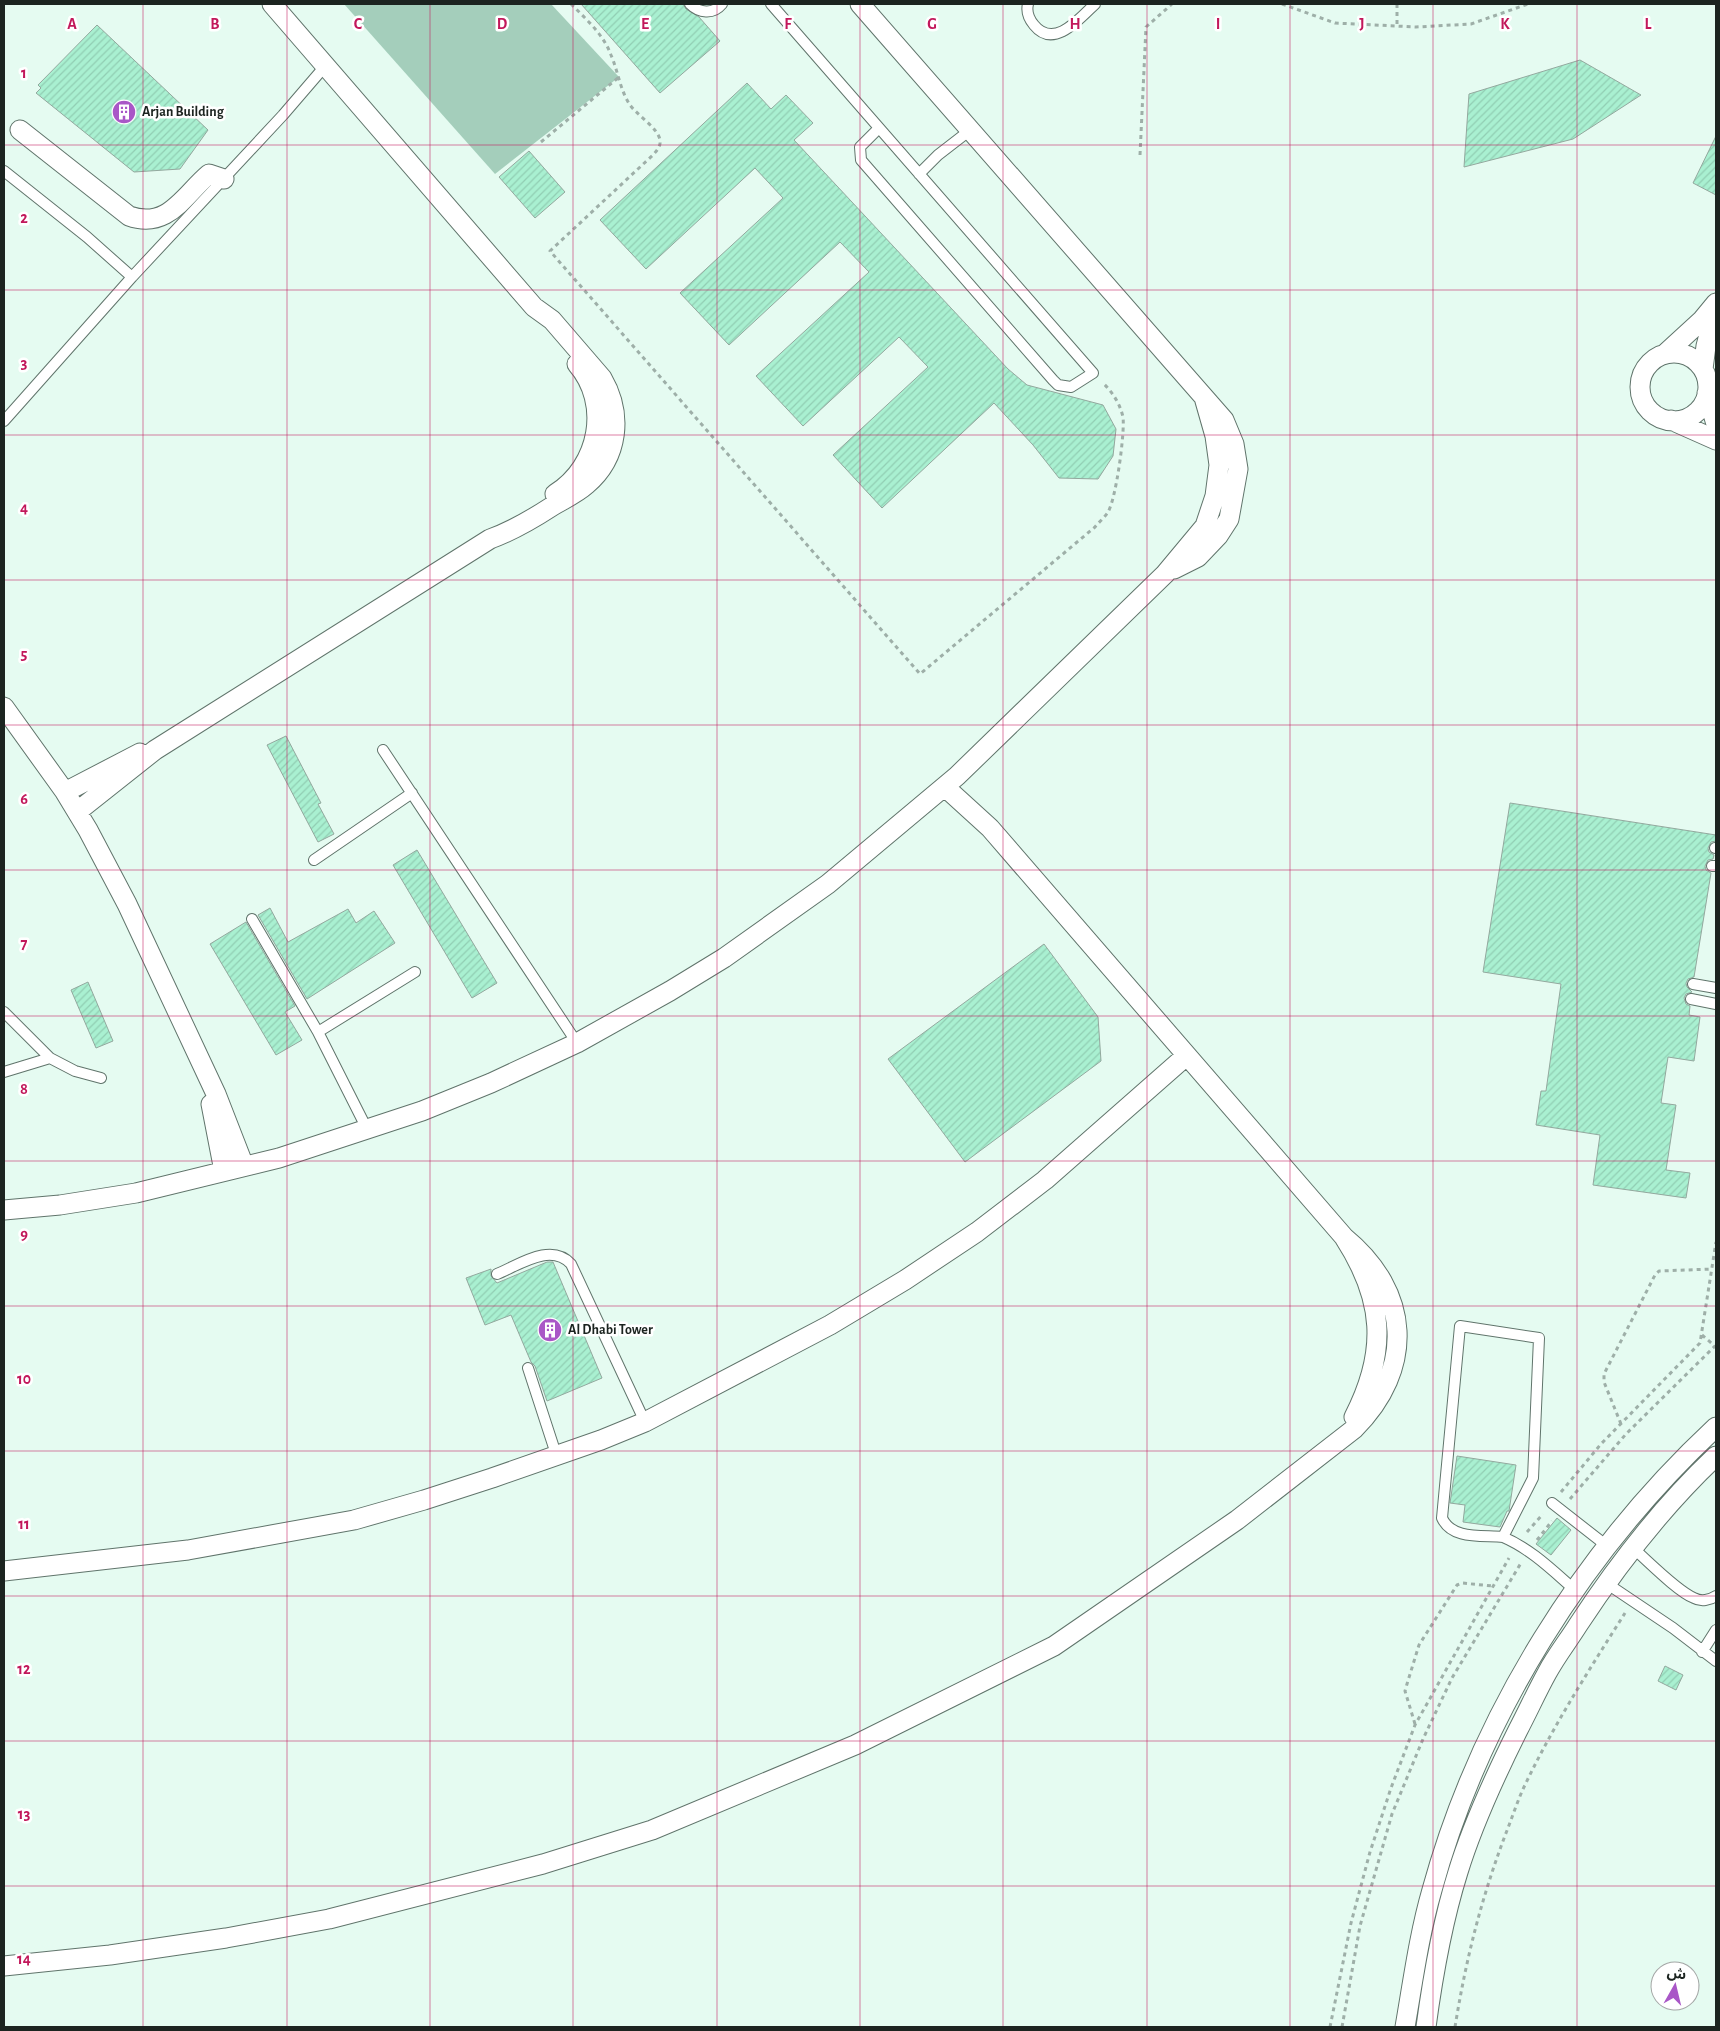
<svg xmlns="http://www.w3.org/2000/svg" width="1720" height="2031" viewBox="0 0 1720 2031" font-family="'Alegreya Sans','Noto Sans Arabic',sans-serif">
	<style>
		.pitch { fill: #a4cebb }
		.building { fill: url(#building-hatch); stroke: #93a89e }
		.lines { fill: none; stroke-linecap: round; stroke-linejoin: round }
		.lane-casing { stroke: #60746b; stroke-width: 12 }
		.street-casing { stroke: #60746b; stroke-width: 21 }
		.path { stroke: #9eafa8; stroke-width: 3; stroke-dasharray: 4 4; stroke-linecap: butt }
		.lane { stroke: #fff; stroke-width: 10 }
		.street { stroke: #fff; stroke-width: 19 }
		.grid { fill: none; stroke: #c2185b; stroke-width: 1; stroke-opacity: 0.55 }
		.labels { text-anchor: middle; dominant-baseline: central; stroke-width: 5; stroke-linejoin: round; paint-order: stroke }
		.poi-label { font-size: 14px; font-weight: bold; fill: #1c2420; stroke: #fff; text-anchor: start }
		.grid-label { font-size: 16px; text-anchor: middle; font-weight: bold; fill: #c2185b; stroke: #fff; stroke-width: 5; stroke-linejoin: round; paint-order: stroke }
	</style>
	<defs>
		<pattern id="building-hatch" width="6" height="6" patternUnits="userSpaceOnUse" patternTransform="scale(1.25)"><rect width="6" height="6" fill="#a9f0d1"/><path d="M-1 1l2-2M0 6l6-6M5 7l2-2" fill="none" stroke="#91ceb3"/></pattern>
	</defs>
	<rect width="100%" height="100%" fill="#e5fbf1"/>
	<!-- pitch -->
	<path class="pitch" d="M344 4H551L619 77 495 174Z"/>
	<!-- building -->
	<path class="building" d="M581 4H683L686 9 699 17 720 41 660 93Z
		M97 25 208 130 180 169 134 172 36 93 41 88 38 85Z
		M1580 60 1641 95 1573 139 1464 167 1469 94Z
		M747 83 771 109 786 95 813 123 794 140 1008 369 1027 385 1103 405 1116 429 1113 456 1098 479 1059 478 1033 445 994 403 882 508 833 455 928 367 899 337 803 426 756 376 869 272 840 242 729 345 680 293 783 198 755 168 646 269 600 220Z
		M1716 136V195L1693 183Z
		M529 151 565 192 535 218 499 177Z
		M286 736 321 803 318 804 334 834 318 842 267 745Z
		M1510 803 1716 835V841L1711 842 1708 848 1709 852 1714 855 1713 859 1708 860 1705 866 1706 870 1711 873 1694 977 1688 979 1686 983 1687 987 1692 992 1686 994 1684 998 1686 1004 1690 1006 1689 1015 1700 1017 1694 1061 1668 1057 1661 1103 1676 1105 1666 1170 1690 1173 1686 1198 1593 1185 1600 1135 1536 1125 1541 1091H1546L1561 984 1483 972Z
		M417 850 497 983 472 998 393 865Z
		M270 908 288 942 348 909 356 923 374 911 395 943 307 999 258 915Z
		M246 922 295 1006 285 1012 302 1040 276 1055 210 944Z
		M1044 944 1098 1017 1101 1061 965 1162 888 1059Z
		M88 982 113 1041 96 1048 71 990Z
		M547 1262H553L602 1378 547 1401 535 1366 531 1362 511 1315 485 1325 466 1278 491 1269V1276L497 1283Z
		M1457 1456 1516 1465 1509 1511H1507L1500 1527 1463 1522 1465 1505 1450 1503Z
		M1557 1518 1571 1530 1551 1555 1536 1544Z
		M1665 1666 1683 1675 1676 1690 1658 1681Z"/>
	<g class="lines">
		<!-- lane casing -->
		<g class="lane-casing">
			<path id="lane" d="M690 4C699 13 713 15 722 4
				M771 4 1093 373 1071 387 1058 385 1053 380 861 160 860 147 879 128
				M1028 4C1026 12 1029 19 1034 25 1054 50 1080 18 1095 4
				M4 171 87 237 132 277
				M919 174 938 155 969 131
				M4 421 132 277 283 115 326 65
				M383 750 577 1043
				M1715 848H1716
				M314 860 412 793
				M1712 866H1716
				M252 919 318 1032 367 1129
				M1693 984 1716 988
				M1691 999 1716 1004
				M4 1012 50 1058 75 1071 101 1078
				M318 1032 415 972
				M4 1072 50 1058
				M497 1274C519 1265 551 1242 571 1264L645 1422
				M528 1368 556 1454
				M1552 1503 1607 1546
				M1503 1537 1533 1478 1539 1338 1460 1326 1442 1518C1452 1540 1482 1535 1503 1537 1531 1549 1552 1570 1575 1590
				M1633 1548C1648 1561 1677 1591 1694 1598 1701 1602 1710 1600 1716 1596
				M1606 1583 1673 1628 1716 1661
				M1702 1652 1716 1630"/>
		</g>
		<!-- street casing -->
		<g class="street-casing">
			<path id="street" d="M860 4 1224 420 1234 444 1238 469 1229 519 1218 536 1198 557 1174 569
				M20 130 129 216C168 230 184 195 209 174L224 179
				M1666 353 1702 320 1716 303
				M1640 387a34 34 0 1 1 68 0a34 34 0 1 1-68 0Z
				M1703 369 1706 346 1716 307
				M1707 393 1716 424
				M1671 420 1716 440
				M555 494C600 466 611 403 577 364
				M4 707 65 792 88 830 127 904 216 1094 244 1166
				M945 787 990 828 1344 1237C1384 1299 1388 1351 1354 1417
				M65 792 140 753
				M78 811 155 750 490 539C512 531 531 520 551 507 562 500 576 494 586 485 619 457 623 414 602 378L552 320 534 307 272 4
				M211 1104 224 1171
				M4 1210 60 1205 136 1193 279 1158 422 1111 491 1083 577 1043 670 991 724 958 828 884 957 776 1165 574 1205 526 1215 496 1219 465 1215 436 1205 401
				M4 1571 188 1550 354 1520 424 1500 492 1478 601 1440 645 1422 830 1325 905 1280 977 1232 1045 1180 1186 1056
				M4 1966 110 1955 226 1938 329 1919 543 1864 652 1830 855 1745 1054 1646 1237 1520 1354 1429C1415 1368 1411 1292 1344 1237
				M1405 2027C1413 1981 1419 1935 1432 1890 1480 1715 1584 1550 1716 1427
				M1426 2027C1433 1975 1442 1923 1458 1872 1473 1823 1495 1776 1518 1730 1528 1711 1537 1691 1547 1673 1556 1656 1568 1641 1578 1625 1618 1564 1663 1506 1716 1456"/>
		</g>
		<!-- path -->
		<path class="path" d="M571 4C586 19 604 35 611 55 618 71 620 90 630 105 637 115 658 128 660 140 661 146 657 150 654 154L550 251 920 674 1095 527C1099 522 1105 517 1108 512 1116 499 1125 433 1123 417 1120 404 1113 393 1104 384
			M1282 4 1335 23 1416 27 1471 24 1528 4
			M1397 4V26
			M541 142 619 77
			M1140 155 1146 27 1172 4
			M1702 1335 1716 1347
			M1621 1424 1604 1382V1374L1655 1275 1659 1271 1712 1269
			M1561 1492 1601 1444 1700 1343 1716 1242
			M1570 1499 1626 1434 1715 1346
			M1527 1532 1543 1514
			M1537 1540 1552 1521
			M1415 1724 1405 1691 1407 1684 1419 1645 1457 1585 1462 1583 1493 1586
			M1330 2027 1351 1923 1370 1852 1391 1788 1415 1725 1509 1558
			M1342 2027 1360 1926 1392 1814 1423 1739 1452 1678 1521 1563
			M1455 2027C1466 1959 1481 1899 1506 1833 1512 1818 1517 1802 1524 1787 1553 1726 1589 1670 1625 1613"/>
		<!-- lane -->
		<use href="#lane" class="lane"/>
		<!-- street -->
		<use href="#street" class="street"/>
	</g>
	<!-- grid -->
	<path class="grid" d="M143 4V2027M287 4V2027M430 4V2027M573 4V2027M717 4V2027M860 4V2027M1003 4V2027M1147 4V2027M1290 4V2027M1433 4V2027M1577 4V2027M4 145H1716M4 290H1716M4 435H1716M4 580H1716M4 725H1716M4 870H1716M4 1016H1716M4 1161H1716M4 1306H1716M4 1451H1716M4 1596H1716M4 1741H1716M4 1886H1716"/>
	<!-- icons -->
	<defs>
		<g id="building-disc" transform="scale(1.25)"><circle r="9.5" fill="#a957c7" stroke="#fff"/><path d="M-4-6H4V6H1V3H-1V6H-4ZM-2.5-4.3h1.7v1.8h-1.7ZM.8-4.3h1.7v1.8H.8ZM-2.5-1h1.7V.8h-1.7ZM.8-1h1.7V.8H.8Z" fill="#fff"/></g>
	</defs>
	<g fill-rule="evenodd">
		<use href="#building-disc" x="124" y="112"/>
		<use href="#building-disc" x="550" y="1330"/>
	</g>
	<g class="labels">
		<!-- poi labels -->
		<g class="poi-label">
			<text x="142" y="112">Arjan Building</text>
			<text x="568" y="1330">Al Dhabi Tower</text>
		</g>
	</g>
	<g class="grid-label">
		<text x="72" y="29">A</text>
		<text x="215" y="29">B</text>
		<text x="358" y="29">C</text>
		<text x="502" y="29">D</text>
		<text x="645" y="29">E</text>
		<text x="788" y="29">F</text>
		<text x="932" y="29">G</text>
		<text x="1075" y="29">H</text>
		<text x="1218" y="29">I</text>
		<text x="1362" y="29">J</text>
		<text x="1505" y="29">K</text>
		<text x="1648" y="29">L</text>
		<text x="24" y="78">1</text>
		<text x="24" y="223">2</text>
		<text x="24" y="368">3</text>
		<text x="24" y="513">4</text>
		<text x="24" y="659">5</text>
		<text x="24" y="804">6</text>
		<text x="24" y="949">7</text>
		<text x="24" y="1094">8</text>
		<text x="24" y="1239">9</text>
		<text x="24" y="1384">10</text>
		<text x="24" y="1529">11</text>
		<text x="24" y="1674">12</text>
		<text x="24" y="1819">13</text>
		<text x="24" y="1964">14</text>
	</g>
	<!-- border -->
	<rect width="1720" height="2031" fill="none" stroke="#1c2420" stroke-width="10"/>
	<!-- north arrow -->
	<g transform="translate(1675 1986) rotate(8)"><circle r="24" fill="#ffffff" stroke="#a4a7a6"/>
	<path d="M0-4L9 19L0 12L-9 19Z" fill="#a957c7"/>
	<text y="-8" font-size="14" font-weight="bold" text-anchor="middle" fill="#1c2420">ش</text>
	</g>
</svg>
